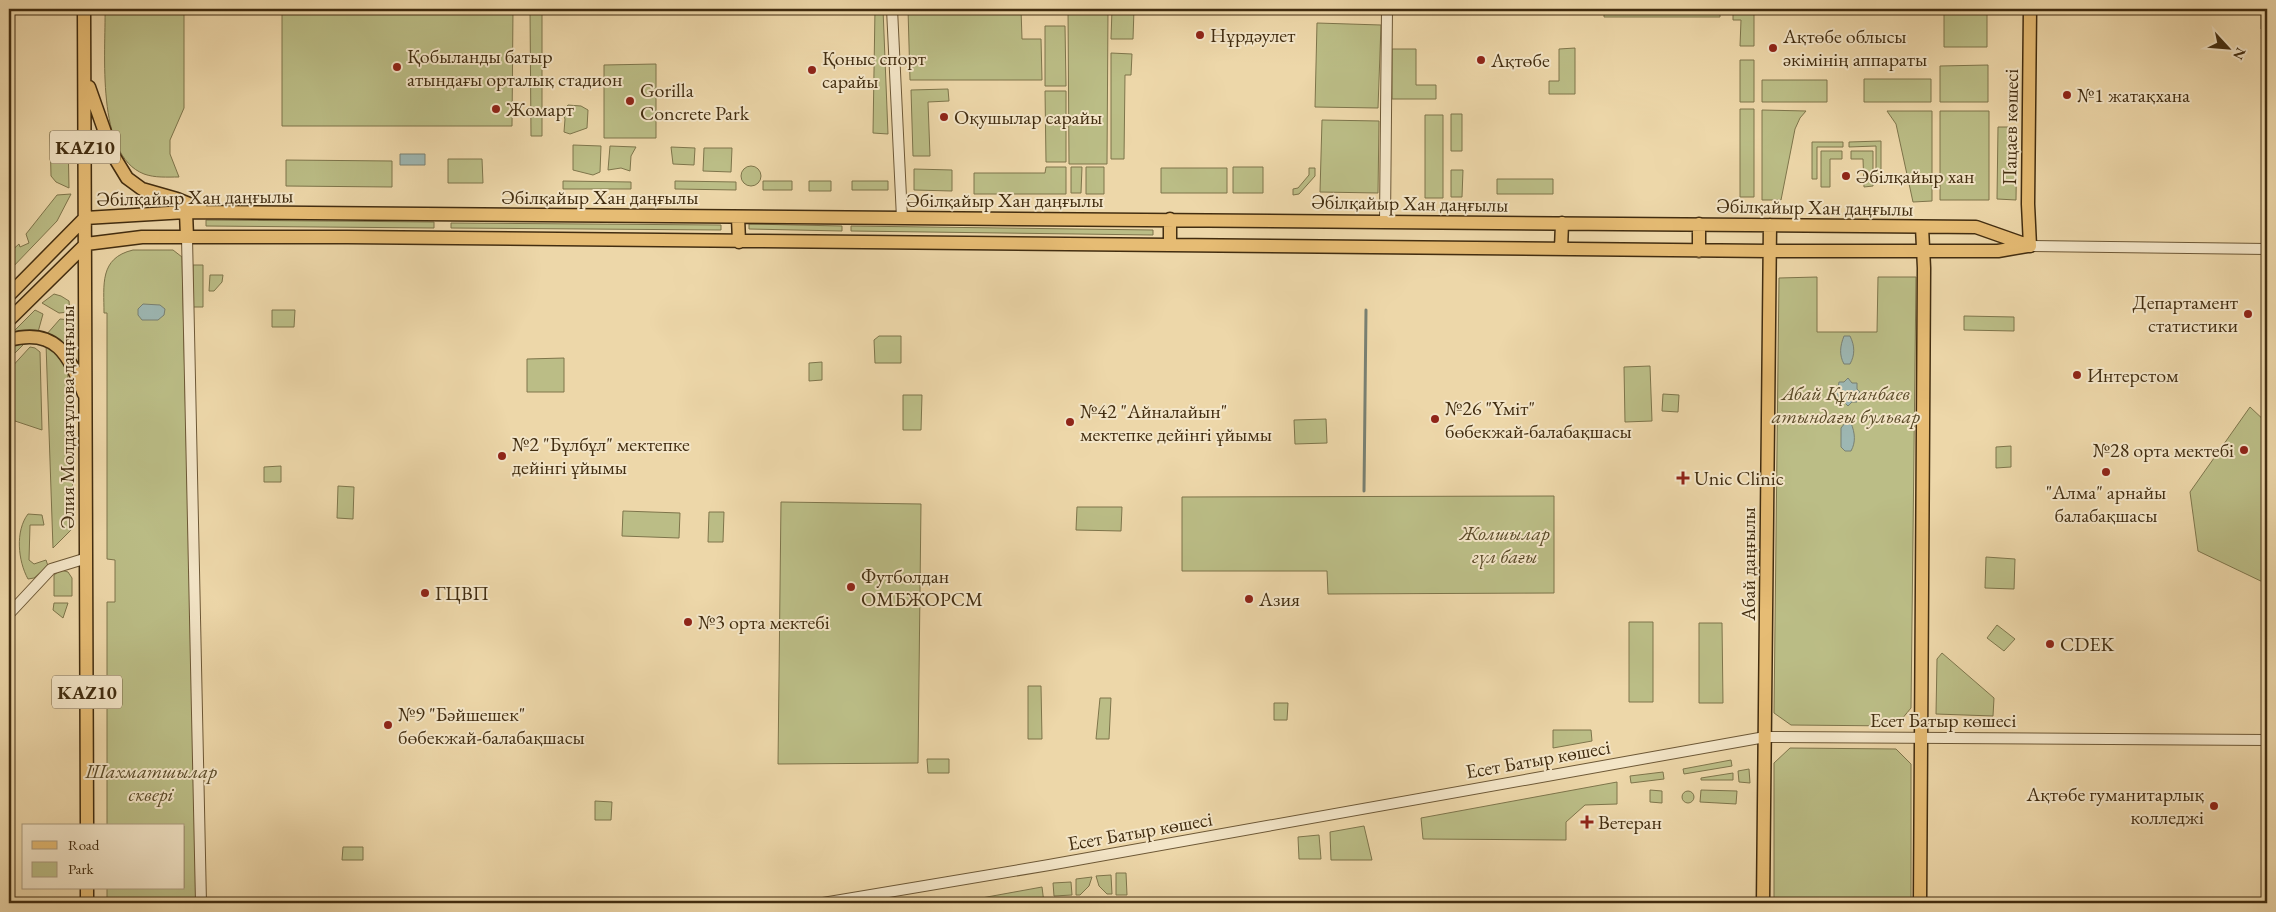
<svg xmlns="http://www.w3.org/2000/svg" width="2276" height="912" viewBox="0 0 2276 912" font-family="'EB Garamond',serif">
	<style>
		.green { fill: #bbbd86; stroke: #7e754b }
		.water { fill: #9db7b3; stroke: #798072 }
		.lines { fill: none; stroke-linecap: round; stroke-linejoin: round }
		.stream { stroke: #798072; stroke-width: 3 }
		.minor-casing { stroke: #6d5836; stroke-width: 12 }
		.major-casing { stroke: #422d10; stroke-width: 15 }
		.minor { stroke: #f3e5c7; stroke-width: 10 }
		.major { stroke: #e6bc74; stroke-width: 12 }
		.poi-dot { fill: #8f2418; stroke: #f3e5c7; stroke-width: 2 }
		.labels { text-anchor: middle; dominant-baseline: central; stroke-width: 4; stroke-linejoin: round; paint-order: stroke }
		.shield { fill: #f3e5c7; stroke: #776447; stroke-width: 1 }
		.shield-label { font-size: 19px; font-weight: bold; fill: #422d10 }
		.poi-label { font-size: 20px; fill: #422d10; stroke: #f3e5c7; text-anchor: start }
		.street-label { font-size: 20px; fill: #422d10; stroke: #f3e5c7 }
		.park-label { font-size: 20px; font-style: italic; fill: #5a4a28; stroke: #f3e5c7 }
	</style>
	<rect width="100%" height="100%" fill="#edd7a9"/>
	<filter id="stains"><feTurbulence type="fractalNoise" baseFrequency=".004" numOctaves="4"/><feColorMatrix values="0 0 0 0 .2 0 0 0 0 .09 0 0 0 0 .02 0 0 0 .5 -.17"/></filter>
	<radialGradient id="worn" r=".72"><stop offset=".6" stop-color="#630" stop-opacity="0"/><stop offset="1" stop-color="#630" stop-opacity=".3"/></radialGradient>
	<!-- green -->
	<path class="green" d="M105 9H184V108L170 140V154L179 177C167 177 155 178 144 174 95 155 106 51 105 9Z
		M282 9H513L512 126H282Z
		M530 9H542V136H531Z
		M875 9H883L888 134 873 133Z
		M908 9H1021L1022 39H1041L1042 80H910Z
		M1068 9H1108L1107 164H1069Z
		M1112 9H1134L1133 39H1111Z
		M1177 9H1268V12H1177Z
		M1604 9H1720V17H1604Z
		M1733 9H1754V46H1740L1741 20H1733Z
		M1944 9H1987V47H1944Z
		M2261 9H2267V31L2261 29Z
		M1317 23 1381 25 1378 108 1315 107Z
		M1045 26H1065L1066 86H1045Z
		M1575 48V94H1549V81H1559V49Z
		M1392 49H1416V85H1436V99H1392Z
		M1111 53 1132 54 1131 75H1125L1124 159H1111Z
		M1740 60H1754V102H1740Z
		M656 64V138H604V65Z
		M1988 65V102H1940V66Z
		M1864 79H1931V102H1864Z
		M1762 80H1827V102H1762Z
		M948 89 949 101 928 102 930 156H913L911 90Z
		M1045 91H1066V162H1046Z
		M568 105 581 106 588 110 587 128 570 134 564 132 565 119 562 112Z
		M1740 109H1754V197H1740Z
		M1762 110 1806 111 1800 118 1795 129 1781 200H1762Z
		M1887 111H1932V201L1913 202 1896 124Z
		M1940 111H1989V200H1940Z
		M1451 114H1462V151H1451Z
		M1425 115H1443V198H1425Z
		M1322 120 1379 121 1378 193 1320 192Z
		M1998 127H2017L2016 200 1997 199Z
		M60 131 68 139 69 188 56 182 51 176 50 132Z
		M1881 141V178H1876V146L1849 147V142Z
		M1812 142H1843V147H1817V179H1812Z
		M573 145 601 146 600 172 593 175 573 170Z
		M610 146 636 147 631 156 630 171 621 168 608 170Z
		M671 147 695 148 694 165 673 164Z
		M704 148H732L731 172 703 171Z
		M1821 151H1842V159H1830V187H1821Z
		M1851 151H1873V186L1864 187 1863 159H1851Z
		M448 159H482L483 183H448Z
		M286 160 392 161V187L286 186Z
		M741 176a10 10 0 1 1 20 0a10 10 0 1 1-20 0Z
		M1046 167H1066V194H974V173H1045Z
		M1071 167H1082L1081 193H1071Z
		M1086 167H1104V194H1086Z
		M1233 167H1263V193H1233Z
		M1161 168H1227V193H1161Z
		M1309 168H1315V176L1299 194 1293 195V189L1298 188 1309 175Z
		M914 169 952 170V191L914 190Z
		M1451 170H1463L1462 197H1451Z
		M1497 179H1553V194H1497Z
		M563 181 631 182V189H563Z
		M675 181 736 182V190L675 189Z
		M763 181H792V190H763Z
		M809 181H831V191H809Z
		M852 181H888V190H852Z
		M71 194 57 221 9 271V253L19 244 20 247 29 243 26 234 57 195Z
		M206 220 434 222V228L206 226Z
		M451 223 721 225V230L451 228Z
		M749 224 842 226V231L749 229Z
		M851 226 1153 230V235L851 231Z
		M133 250H173L182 257 197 903H107V888H184V826H107V602H115V560L107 559V313H104C104 285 99 258 133 250Z
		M193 265H203V307H192Z
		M210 275H223L222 282 214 291H209Z
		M1817 277V332H1877L1878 277H1916L1911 708 1896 726 1791 725 1774 713 1779 278Z
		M54 294 61 296 69 301 70 312 59 313 42 303Z
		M35 310 43 314 38 332 25 331 9 336Z
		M272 310H295L294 327H272Z
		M1964 316 2014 317V331L1964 330Z
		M60 319 71 320 72 359 46 335Z
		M879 336H901V363H875L874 340Z
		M29 339 9 359V344Z
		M46 344 51 345 68 368 67 408 73 444 72 529 53 548Z
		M30 347 35 348 40 352 42 430 9 419V370Z
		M564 358V392H527V359Z
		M822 362V380L809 381V363Z
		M1650 366 1652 421 1625 422 1624 367Z
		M1663 394 1679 395 1678 412 1662 411Z
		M903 395H922L921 430H903Z
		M2250 407 2267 423V584L2198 551 2190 492Z
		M1326 419 1327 443 1295 444 1294 420Z
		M2011 446V467L1996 468V447Z
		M281 466V482H264V467Z
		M338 486 354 487 353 519 337 518Z
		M1554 496V593L1328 594 1327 571H1182V497Z
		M781 502 921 504 918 763 778 764Z
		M1077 507H1122L1121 531 1076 530Z
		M623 511 680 513 679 538 622 536Z
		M709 512H724L723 542H708Z
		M28 514 42 515 44 525H30L29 560 34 564 46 560 48 566 34 578 28 579C18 561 15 531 28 514Z
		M1986 557 2015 559 2014 589 1985 588Z
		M61 570 68 572 72 578V596H54V575Z
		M54 603H68L63 618 53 610Z
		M1629 622H1653V702H1629Z
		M1699 623H1722L1723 703H1699Z
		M1997 625 2015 639 2004 651 1987 638Z
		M1942 653 1994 698 1993 716 1936 714 1937 659Z
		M1028 686H1041L1042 739H1028Z
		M1100 698H1111L1109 739H1096Z
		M1274 703H1288L1287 720H1274Z
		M1553 730H1591L1592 741 1553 748Z
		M1790 748 1896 749 1911 764V903H1774V763Z
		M927 759H949V773H928Z
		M1731 760 1732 766 1684 774 1683 769Z
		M1749 769 1750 783 1739 782 1738 771Z
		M1663 772 1664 779 1631 783 1630 776Z
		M1733 773V780H1701V778Z
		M1617 782V804L1585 805 1566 822V840L1423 839 1421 818Z
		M1650 790 1662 791V803L1650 802Z
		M1701 790 1737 791 1736 804 1700 802Z
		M1682 797a6 6 0 1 1 12 0a6 6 0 1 1-12 0Z
		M595 801 612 802 611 820H595Z
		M1364 826 1372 860H1331L1330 832Z
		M1319 835 1321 859H1299L1298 837Z
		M343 847H363V860H342Z
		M1116 873H1126L1127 895H1116Z
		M1111 875 1112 894H1107L1099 886 1096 876Z
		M1092 877 1089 886 1080 895H1076V879Z
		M1071 882 1072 895 1054 896 1053 883Z
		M1042 887 1044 903H954Z"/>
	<!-- water -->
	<path class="water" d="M400 154H425V165H400Z
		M143 304 160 305 165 309 164 315 158 320H142L138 315V309Z
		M1844 336H1850C1855 346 1855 355 1850 364H1844C1839 355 1840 346 1844 336Z
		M1848 378 1852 383H1857V389L1860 392 1857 396V402H1852L1848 406 1844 402H1838V396L1835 392 1838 388 1839 382H1844Z
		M1845 423H1851C1855 433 1856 442 1851 451H1845L1841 447V428Z"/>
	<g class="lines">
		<!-- stream -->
		<path class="stream" d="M1364 491 1366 310"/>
		<!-- minor casing -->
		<g class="minor-casing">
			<path id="minor" d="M892 9 902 218
				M1385 221 1387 9
				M187 237 201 903
				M2030 246 2267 249
				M9 614 51 569 87 558
				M823 903 1049 865 1765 737 2267 740"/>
		</g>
		<!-- major casing -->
		<g class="major-casing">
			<path id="major" d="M84 9 87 826
				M89 87 113 155 127 178 142 189 177 199 201 209
				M186 212 187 237
				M738 217 739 242
				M1170 219V245
				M1699 224V251
				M2030 246 2028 204 2030 9
				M1561 249 1562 223
				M9 295 85 218 186 212 1976 227 2030 246
				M9 320 86 244 142 237H347L1769 251H1998L2027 246
				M9 340C56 327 69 355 84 394
				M87 888V903
				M1763 903 1770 225
				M1920 903 1924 268 1922 227"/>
		</g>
		<!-- minor -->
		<use href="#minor" class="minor"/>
		<!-- major -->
		<use href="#major" class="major"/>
	</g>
	<!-- markers -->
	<g class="poi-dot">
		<circle cx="1200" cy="35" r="5"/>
		<circle cx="1773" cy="48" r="5"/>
		<circle cx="1481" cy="60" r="5"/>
		<circle cx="397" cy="67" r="5"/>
		<circle cx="812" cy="70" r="5"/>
		<circle cx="2067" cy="95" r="5"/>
		<circle cx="630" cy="101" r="5"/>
		<circle cx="496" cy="109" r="5"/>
		<circle cx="944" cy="117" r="5"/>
		<circle cx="1846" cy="176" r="5"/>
		<circle cx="2248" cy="314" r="5"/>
		<circle cx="2077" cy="375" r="5"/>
		<circle cx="1435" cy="419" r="5"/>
		<circle cx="1070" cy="422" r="5"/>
		<circle cx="2244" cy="450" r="5"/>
		<circle cx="502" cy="456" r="5"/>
		<circle cx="2106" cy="472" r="5"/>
		<path d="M1680.5 470.5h5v5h5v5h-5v5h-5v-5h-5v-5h5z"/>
		<circle cx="851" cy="587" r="5"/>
		<circle cx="425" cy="593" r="5"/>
		<circle cx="1249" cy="599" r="5"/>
		<circle cx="688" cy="622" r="5"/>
		<circle cx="2050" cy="644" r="5"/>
		<circle cx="388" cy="725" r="5"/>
		<circle cx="2214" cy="806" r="5"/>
		<path d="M1584.5 814.5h5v5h5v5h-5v5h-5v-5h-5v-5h5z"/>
	</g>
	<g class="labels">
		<!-- shield labels -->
		<g class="shield">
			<rect x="50" y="130.5" width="70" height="33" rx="4"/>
			<rect x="52" y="675.5" width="70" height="33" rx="4"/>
		</g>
		<g class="shield-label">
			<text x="85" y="147">KAZ10</text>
			<text x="87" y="692">KAZ10</text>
		</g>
		<!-- poi labels -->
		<g class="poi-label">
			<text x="1210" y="35">Нұрдәулет</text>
			<text x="1783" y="36">Ақтөбе облысы<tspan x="1783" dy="23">әкімінің аппараты</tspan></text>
			<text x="407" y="56">Қобыланды батыр<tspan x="407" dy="23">атындағы орталық стадион</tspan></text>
			<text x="822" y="58">Қоныс спорт<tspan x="822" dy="23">сарайы</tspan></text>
			<text x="1491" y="60">Ақтөбе</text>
			<text x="640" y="90">Gorilla<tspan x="640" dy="23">Concrete Park</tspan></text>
			<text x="2077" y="95">№1 жатақхана</text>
			<text x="506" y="109">Жомарт</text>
			<text x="954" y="117">Оқушылар сарайы</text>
			<text x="1856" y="176">Әбілқайыр хан</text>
			<text x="2238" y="302" text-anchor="end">Департамент<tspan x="2238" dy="23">статистики</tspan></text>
			<text x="2087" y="375">Интерстом</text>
			<text x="1445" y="408">№26 "Үміт"<tspan x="1445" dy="23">бөбекжай-балабақшасы</tspan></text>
			<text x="1080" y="411">№42 "Айналайын"<tspan x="1080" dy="23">мектепке дейінгі ұйымы</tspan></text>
			<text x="512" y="444">№2 "Бұлбұл" мектепке<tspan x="512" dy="23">дейінгі ұйымы</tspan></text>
			<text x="2234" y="450" text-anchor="end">№28 орта мектебі</text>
			<text x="1694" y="478">Unic Clinic</text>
			<text x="2106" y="492" text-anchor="middle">"Алма" арнайы<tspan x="2106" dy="23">балабақшасы</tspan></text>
			<text x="861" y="576">Футболдан<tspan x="861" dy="23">ОМБЖОРСМ</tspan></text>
			<text x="435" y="593">ГЦВП</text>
			<text x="1259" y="599">Азия</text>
			<text x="698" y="622">№3 орта мектебі</text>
			<text x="2060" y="644">CDEK</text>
			<text x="398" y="714">№9 "Бәйшешек"<tspan x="398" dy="23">бөбекжай-балабақшасы</tspan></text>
			<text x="2204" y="794" text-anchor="end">Ақтөбе гуманитарлық<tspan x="2204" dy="23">колледжі</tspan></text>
			<text x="1598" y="822">Ветеран</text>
		</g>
		<!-- street labels -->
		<g class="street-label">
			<text transform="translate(2010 127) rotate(-89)">Пацаев көшесі</text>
			<text transform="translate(195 197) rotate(-1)">Әбілқайыр Хан даңғылы</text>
			<text x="600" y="197">Әбілқайыр Хан даңғылы</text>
			<text x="1005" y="200">Әбілқайыр Хан даңғылы</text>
			<text transform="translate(1410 203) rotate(1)">Әбілқайыр Хан даңғылы</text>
			<text transform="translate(1815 207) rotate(1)">Әбілқайыр Хан даңғылы</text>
			<text transform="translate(67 417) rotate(-90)">Әлия Молдағұлова даңғылы</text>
			<text transform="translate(1748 564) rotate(-90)">Абай даңғылы</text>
			<text x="1943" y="720">Есет Батыр көшесі</text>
			<text transform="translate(1538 759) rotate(-10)">Есет Батыр көшесі</text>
			<text transform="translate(1140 831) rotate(-10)">Есет Батыр көшесі</text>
		</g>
		<!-- park labels -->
		<g class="park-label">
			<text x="1846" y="393">Абай Құнанбаев<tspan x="1846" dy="23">атындағы бульвар</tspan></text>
			<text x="1505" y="533">Жолшылар<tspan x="1505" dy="23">гүл бағы</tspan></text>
			<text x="151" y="771">Шахматшылар<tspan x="151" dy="23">сквері</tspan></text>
		</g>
	</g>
	<!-- margin -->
	<rect width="2276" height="912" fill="none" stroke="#edd7a9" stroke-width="30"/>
	<rect x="10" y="10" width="2256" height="892" fill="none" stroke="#422d10" stroke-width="2.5"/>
	<rect x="15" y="15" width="2246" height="882" fill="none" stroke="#422d10"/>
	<!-- legend -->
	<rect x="22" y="824" width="162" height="65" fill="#f3e5c7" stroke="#ac9b7e"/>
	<rect x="32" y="841" width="25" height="8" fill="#e6bc74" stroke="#ac9b7e"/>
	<text x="68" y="850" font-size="15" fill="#422d10">Road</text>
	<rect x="32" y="862" width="25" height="15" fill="#bbbd86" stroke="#ac9b7e"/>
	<text x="68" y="874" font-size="15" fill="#422d10">Park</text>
	<!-- north arrow -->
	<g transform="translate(2228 48) rotate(116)" stroke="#f3e5c7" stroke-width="4" paint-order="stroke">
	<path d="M0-4L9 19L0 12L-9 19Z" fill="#422d10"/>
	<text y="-8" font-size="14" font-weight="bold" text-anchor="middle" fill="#422d10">N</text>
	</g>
	<rect width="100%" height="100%" filter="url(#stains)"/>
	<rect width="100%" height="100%" fill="url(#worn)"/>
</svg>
